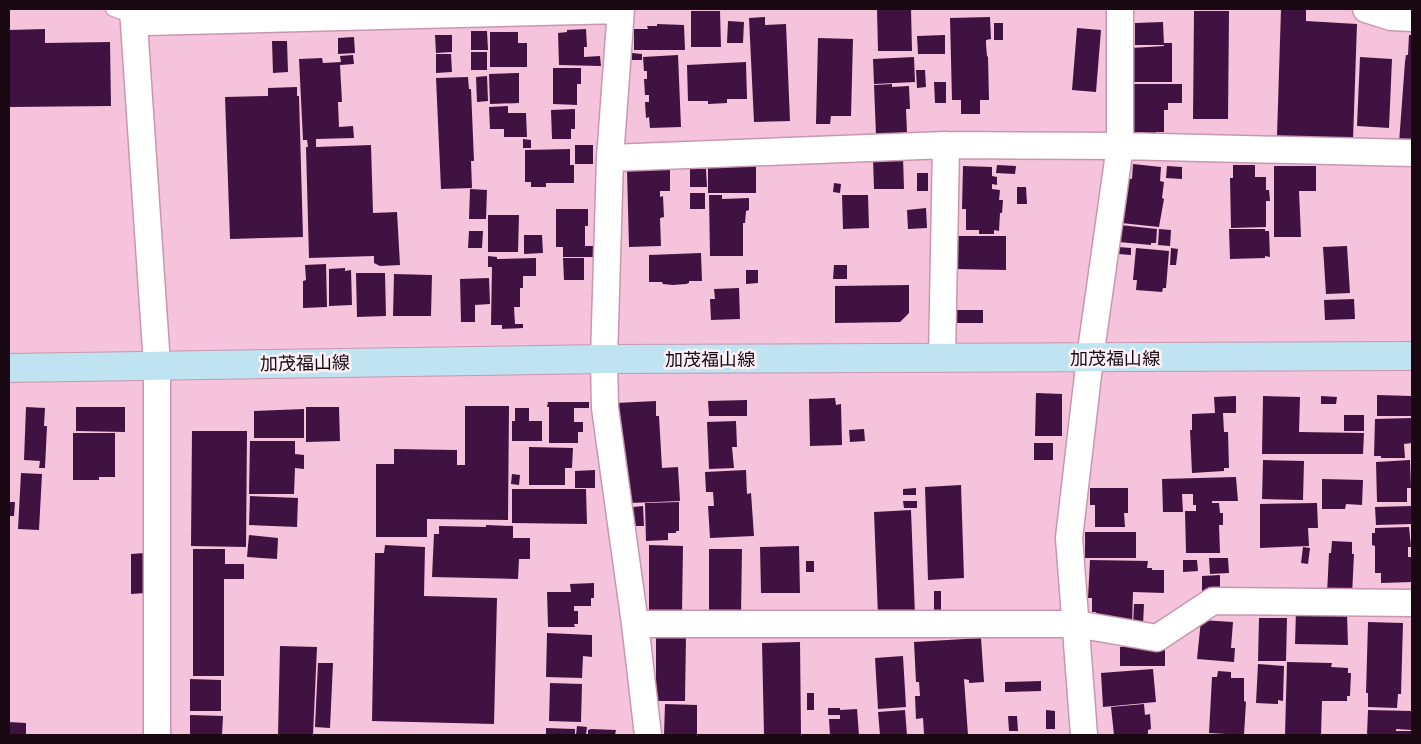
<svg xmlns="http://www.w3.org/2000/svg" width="1421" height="744" viewBox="0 0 1421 744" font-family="Quicksand,'Noto Sans JP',sans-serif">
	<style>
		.building { fill: #401241 }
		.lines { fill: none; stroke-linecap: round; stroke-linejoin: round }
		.lane-casing { stroke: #c897af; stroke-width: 16 }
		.street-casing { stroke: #c897af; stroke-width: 29 }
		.secondary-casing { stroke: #c897af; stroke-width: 30 }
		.lane { stroke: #fff; stroke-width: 14 }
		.street { stroke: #fff; stroke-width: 26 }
		.secondary { stroke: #bfe3f1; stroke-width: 28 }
		.labels { text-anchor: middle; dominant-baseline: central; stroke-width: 5; stroke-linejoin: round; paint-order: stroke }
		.street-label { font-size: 18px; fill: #190811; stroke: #fcf1f6 }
	</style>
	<rect width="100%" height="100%" fill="#f6c3dc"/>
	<!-- building -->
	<path class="building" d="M877 9H911L912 51H878Z
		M1281 9H1306V21L1357 24 1353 140 1277 136Z
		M691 11H720L721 47H691Z
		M1194 11H1229L1228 119H1193Z
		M765 17V25L786 24 790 121 754 122 749 18Z
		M990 17 991 39 986 40V44L987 56 988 57 989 100H980V114H961V100H952L950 18Z
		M728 21 744 22 743 43H727Z
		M1163 22 1164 45H1135V23Z
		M994 23H1003V40H994Z
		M657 24 684 25 685 50H634V29H648L647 26H657Z
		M1077 28 1101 30 1096 92 1072 90Z
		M45 29V43L110 42 111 106 9 107V30Z
		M586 29 587 47H584V57L600 56 601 66 559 65 558 33 567 32V30Z
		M471 31H487L488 50H471Z
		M490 32H518V43H527V67H490Z
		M435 35H452V52L436 53Z
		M945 35V54H918L917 36Z
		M1409 35H1412V144L1399 143 1405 62 1406 55H1408Z
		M354 37 355 53 338 54V38Z
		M818 38 853 39 851 116H831L830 124H816Z
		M272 41H287L288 72 273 73Z
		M1164 43H1172V82H1131V48L1164 46V49Z
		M471 52H487V70H471Z
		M632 53 642 54V60H632Z
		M436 54H451L452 72 436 73Z
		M353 55 354 64 340 65 342 102H338L339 127 353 126 354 138 316 139V147L371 145 373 213 397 212 400 265 380 266 374 263V256L309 258 306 147H308L307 140H303L299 59 322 58 323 63 341 62 340 56Z
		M678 55 681 127 650 128 649 117 646 118 645 102H649V95H645L644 79H647V71H644L643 57Z
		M914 57 915 82 874 84 873 59Z
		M1360 57 1392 59 1389 128 1357 126Z
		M746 62 747 99H727V103L708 104V101H688L687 65Z
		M553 68H581V84H577V105L553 104Z
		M916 70H925L926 87 917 88Z
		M519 73V103L490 104 489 74Z
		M487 76 488 101 477 102 476 77Z
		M468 77 469 89H471L474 161H471L472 188 441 189 436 78Z
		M934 82H946V103H935Z
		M892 84V87L909 86 910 109H906L907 133 876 135 874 85Z
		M1131 84H1182V103H1168V110H1164V132H1156V140L1132 137Z
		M297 87V96H299L303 237 230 239 225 97 268 96V88Z
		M508 106V113H526L527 137H504V129H490L489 107Z
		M575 109V129H571V139H552L551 110Z
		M523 139 531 140V148H523Z
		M575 145H593V164H575Z
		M570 149V165H574V183H546V187H531V182H525V150Z
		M903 157 904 189H874L873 158Z
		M756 162V193H708V163Z
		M1133 164 1161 167 1160 181 1164 182 1162 198 1164 199 1159 227 1121 223 1125 178 1132 179Z
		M997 165 1016 166 1015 174 996 173Z
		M1233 165H1255V177H1266V190H1269L1270 201H1266V227L1231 228 1230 178H1233Z
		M963 166 992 167V176L997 177V185L992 184V189L1000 190 999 200H1003L1002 213H1000L999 231 994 230V234H979V230H966V209H962Z
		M1167 166 1182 167V179L1166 178Z
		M1274 166H1316V191H1299L1301 237H1274Z
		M670 168V191H660V197L663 196 664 217 660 218 661 246 629 247 627 170Z
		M690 169H706L707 187H690Z
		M917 173H928V191H917Z
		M834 183 841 184 840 193 833 192Z
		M1017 187H1026L1027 204H1017Z
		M470 189 487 190 486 219H469Z
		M690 193H705V209H690Z
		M709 195H722V199L749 198V210L746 211 745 223H743V256H710Z
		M842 195H868L869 228 843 229Z
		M926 208 927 228 908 229 907 210Z
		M556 209H588V226H585V246H596V257H563V247H556Z
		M488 215H519L518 252H488Z
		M1120 225 1157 229 1156 243H1151V245L1119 242Z
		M1159 229 1171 230 1170 246 1158 245Z
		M1229 229H1265V231H1269L1270 257 1265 256V258L1230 259Z
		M469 231H483L482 248H468Z
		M524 235H542L543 253 524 254Z
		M956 236H1006V270L955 269Z
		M1347 246 1350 293 1326 294 1323 247Z
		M1118 247 1131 248V255L1118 254Z
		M1136 248 1169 251 1166 288H1163L1162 292 1136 290 1137 280H1133Z
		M1171 248 1178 249 1176 265H1170Z
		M701 253 702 281H689V283L686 284 673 285 663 284 662 282H649V255Z
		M488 256 497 257V259L536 258V276H523V288H520V307H514L515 324H523V328L502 329V325H491L492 267H488Z
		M563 258H584V280H564Z
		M326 264 327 307 303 308V281L306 280 305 265Z
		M834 265H847V279H833Z
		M345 268V271L351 270 352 305 329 306V269Z
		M746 270H758V283L746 284Z
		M356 273H385L386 316 357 317Z
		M394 274 432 275 431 316H393Z
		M489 278 490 304 475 305V322H461L460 279Z
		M909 285V313L900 322 835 323V286Z
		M739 288 740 319 711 320 710 299H715L714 289Z
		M1354 299 1355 319 1325 320 1324 300Z
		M956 310H983V323H956Z
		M1036 393 1062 394V436H1035Z
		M1377 395 1412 396V416H1377Z
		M1236 396V413H1223L1224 432H1228L1229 468H1224V471L1192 473 1190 430H1192V414L1215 413 1214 397Z
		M1263 396 1300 397 1299 432 1364 433 1363 454H1262Z
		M1321 396 1337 397 1336 404H1321Z
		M835 398 836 405 841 404 842 445 810 446 809 399Z
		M747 400V416H709L708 401Z
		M656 401V416H659L662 468 678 467 680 501 630 503 629 481H625L616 403Z
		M548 402H589V408H574V422H583V432H578V443H549V407H547Z
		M465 406H509L508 520 427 519V537H376V464H394V449L457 450V465H465Z
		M26 407 45 408 44 426H47L45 468H39L40 461 24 460Z
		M76 407H125V432L76 431Z
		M306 407H339L340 441 306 442Z
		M515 408H529V421H542V441H512V421H515Z
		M304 409V438H254V411Z
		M1344 415H1364V431H1344Z
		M1412 418V443L1404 444 1405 458H1381V456H1374L1375 419Z
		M736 421 737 447H732L734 468 709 469 707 422Z
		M864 429 865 441 850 442 849 430Z
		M192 431H247L246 547 191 546Z
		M73 433H115V477H99V480H73Z
		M250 441H295V454L304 455V469L295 468 294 494H249Z
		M1034 443H1053V460H1034Z
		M529 447 573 448 572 468H565V485H529Z
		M1263 460 1304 461 1303 500 1262 499Z
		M1410 460 1411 488H1407V502H1377L1376 462Z
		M595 470V488H575V471Z
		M746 470 747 494 751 493 754 536 710 538 708 506H714L713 492H706L705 472Z
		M21 473 42 474 39 530 18 529Z
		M512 474 520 475 519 485 511 484Z
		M1236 477 1238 501H1212V503H1219L1220 513H1223V525H1219L1220 553H1186L1185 511H1196V505H1193V494H1182L1183 512H1163L1162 479Z
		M1322 479 1363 480 1362 505 1346 504 1345 509H1322Z
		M961 485 964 578 928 580 925 487Z
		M916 488V495H903V489Z
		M1090 488H1128V513H1124L1125 527H1095V505H1090Z
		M512 489H586L587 524 512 523Z
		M250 496 298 498 297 527 249 525Z
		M903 501H917V508H904Z
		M9 502H15L14 516H9Z
		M679 502V531H676V533H668V540L646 541 645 503Z
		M1317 503 1318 528H1308L1309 546 1260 548V504Z
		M643 506 644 526H634L633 507Z
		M1411 506 1412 524 1376 525 1375 507Z
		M911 510 915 615 878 616 874 512Z
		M486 525 513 526V538H530V559H519L518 579 432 577 434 534H439V526L486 527Z
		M1409 527 1411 547H1408V557H1411L1412 582 1381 583V573H1375V546L1372 545V533H1375V528Z
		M1085 532H1136V558H1085Z
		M249 535 278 538 277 559 247 557Z
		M1332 541 1352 542V554H1354L1352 595 1327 594 1329 553H1331Z
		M385 545 425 547 424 596 497 598 494 724 372 721 375 553H384Z
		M649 545 683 546 682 612 649 611Z
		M799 546 800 593H761L760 547Z
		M1303 547 1310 548 1308 564 1301 563Z
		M193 549H225V564H244V579H224V676H193Z
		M709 549H742L741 615H709Z
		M145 553V593L131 594V554Z
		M1209 558H1228L1229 573 1210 574Z
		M1090 560 1148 561 1147 568H1152V570H1164V593L1133 592 1132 625 1096 624V612H1092V598H1088Z
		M1183 560H1197L1198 571 1183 572Z
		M806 561H814V572H806Z
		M1220 575V593L1202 594V576Z
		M594 583V598H591V606H574V611H578V624H574L575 627H548L547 592H571L570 584Z
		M934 591H941V614H934Z
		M1134 604H1144L1143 625H1133Z
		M1296 610 1347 614 1348 645 1295 644Z
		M1259 618H1287L1286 661H1258Z
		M1201 620 1233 622 1231 648H1235L1234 662 1197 659Z
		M1368 622 1403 623 1401 694H1398L1397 708 1368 707V693H1366Z
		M547 633 592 635V657L583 656 582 678 546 677Z
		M656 636H686L685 701H656Z
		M981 638 984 682 969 683V680L964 679 968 735H924L923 718 916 719 915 696H920L919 682H916L914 642Z
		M800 642 801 735H764L762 643Z
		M280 646 317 647 313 735H278Z
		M1120 647H1165V666H1120Z
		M903 656 906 707 878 709 875 658Z
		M1287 662 1332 663 1331 667 1348 668V673H1351L1350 696H1347V701H1322L1321 735H1285Z
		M318 663H333L330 728 315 727Z
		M1258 664 1284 666 1283 701 1278 700V704L1256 703Z
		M1153 669 1156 702 1103 707 1101 673Z
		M1218 671 1231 672V678H1244V701L1246 702 1244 735 1209 733 1212 677H1217Z
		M190 679 221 680V711H190Z
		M1041 681V691L1005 692V682Z
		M550 683 582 684 581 722 549 721Z
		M807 693H814V710H807Z
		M665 704 697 705V735H664Z
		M1144 704 1145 715 1150 714 1151 729 1148 730V735H1114L1111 707Z
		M828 708H840V710L857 709 859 735H830L829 719H840V715H828Z
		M905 710 907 735H880L878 712Z
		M1046 710 1055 711V729H1046Z
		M1368 710 1412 711V730L1396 729V731H1412V735H1367Z
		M190 715 223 716 222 735H190Z
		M1008 716H1017L1018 731H1009Z
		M9 722 26 723V735H9Z
		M577 726 587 727 586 735H576Z
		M546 728 575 729V735H546Z
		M591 729 616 730 615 735H588V730Z"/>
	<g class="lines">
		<!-- lane casing -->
		<g class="lane-casing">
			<path id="lane" d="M113 9 133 16"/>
		</g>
		<!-- street casing -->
		<g class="street-casing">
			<path id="street" d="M133 9 157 365V735
				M621 9 610 158 604 359 605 408 635 624 648 735
				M1366 9 1391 17 1412 18
				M133 16 146 22 621 10
				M610 158 946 145 1120 146 1412 153
				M942 358 946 145
				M635 624H1076L1157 638 1213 601 1412 603
				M1084 735 1069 538 1090 358 1120 146V9"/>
		</g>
		<!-- secondary casing -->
		<g class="secondary-casing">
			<path id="secondary" d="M9 368 604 359 1412 356"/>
		</g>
		<!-- lane -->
		<use href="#lane" class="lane"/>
		<!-- street -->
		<use href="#street" class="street"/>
		<!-- secondary -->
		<use href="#secondary" class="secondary"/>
	</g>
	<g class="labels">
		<!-- street labels -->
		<g class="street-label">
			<text x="1115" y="358">加茂福山線</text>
			<text x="710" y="359">加茂福山線</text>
			<text transform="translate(305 363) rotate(-1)">加茂福山線</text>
		</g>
	</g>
	<!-- border -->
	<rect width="1421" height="744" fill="none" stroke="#190811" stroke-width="20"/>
</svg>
